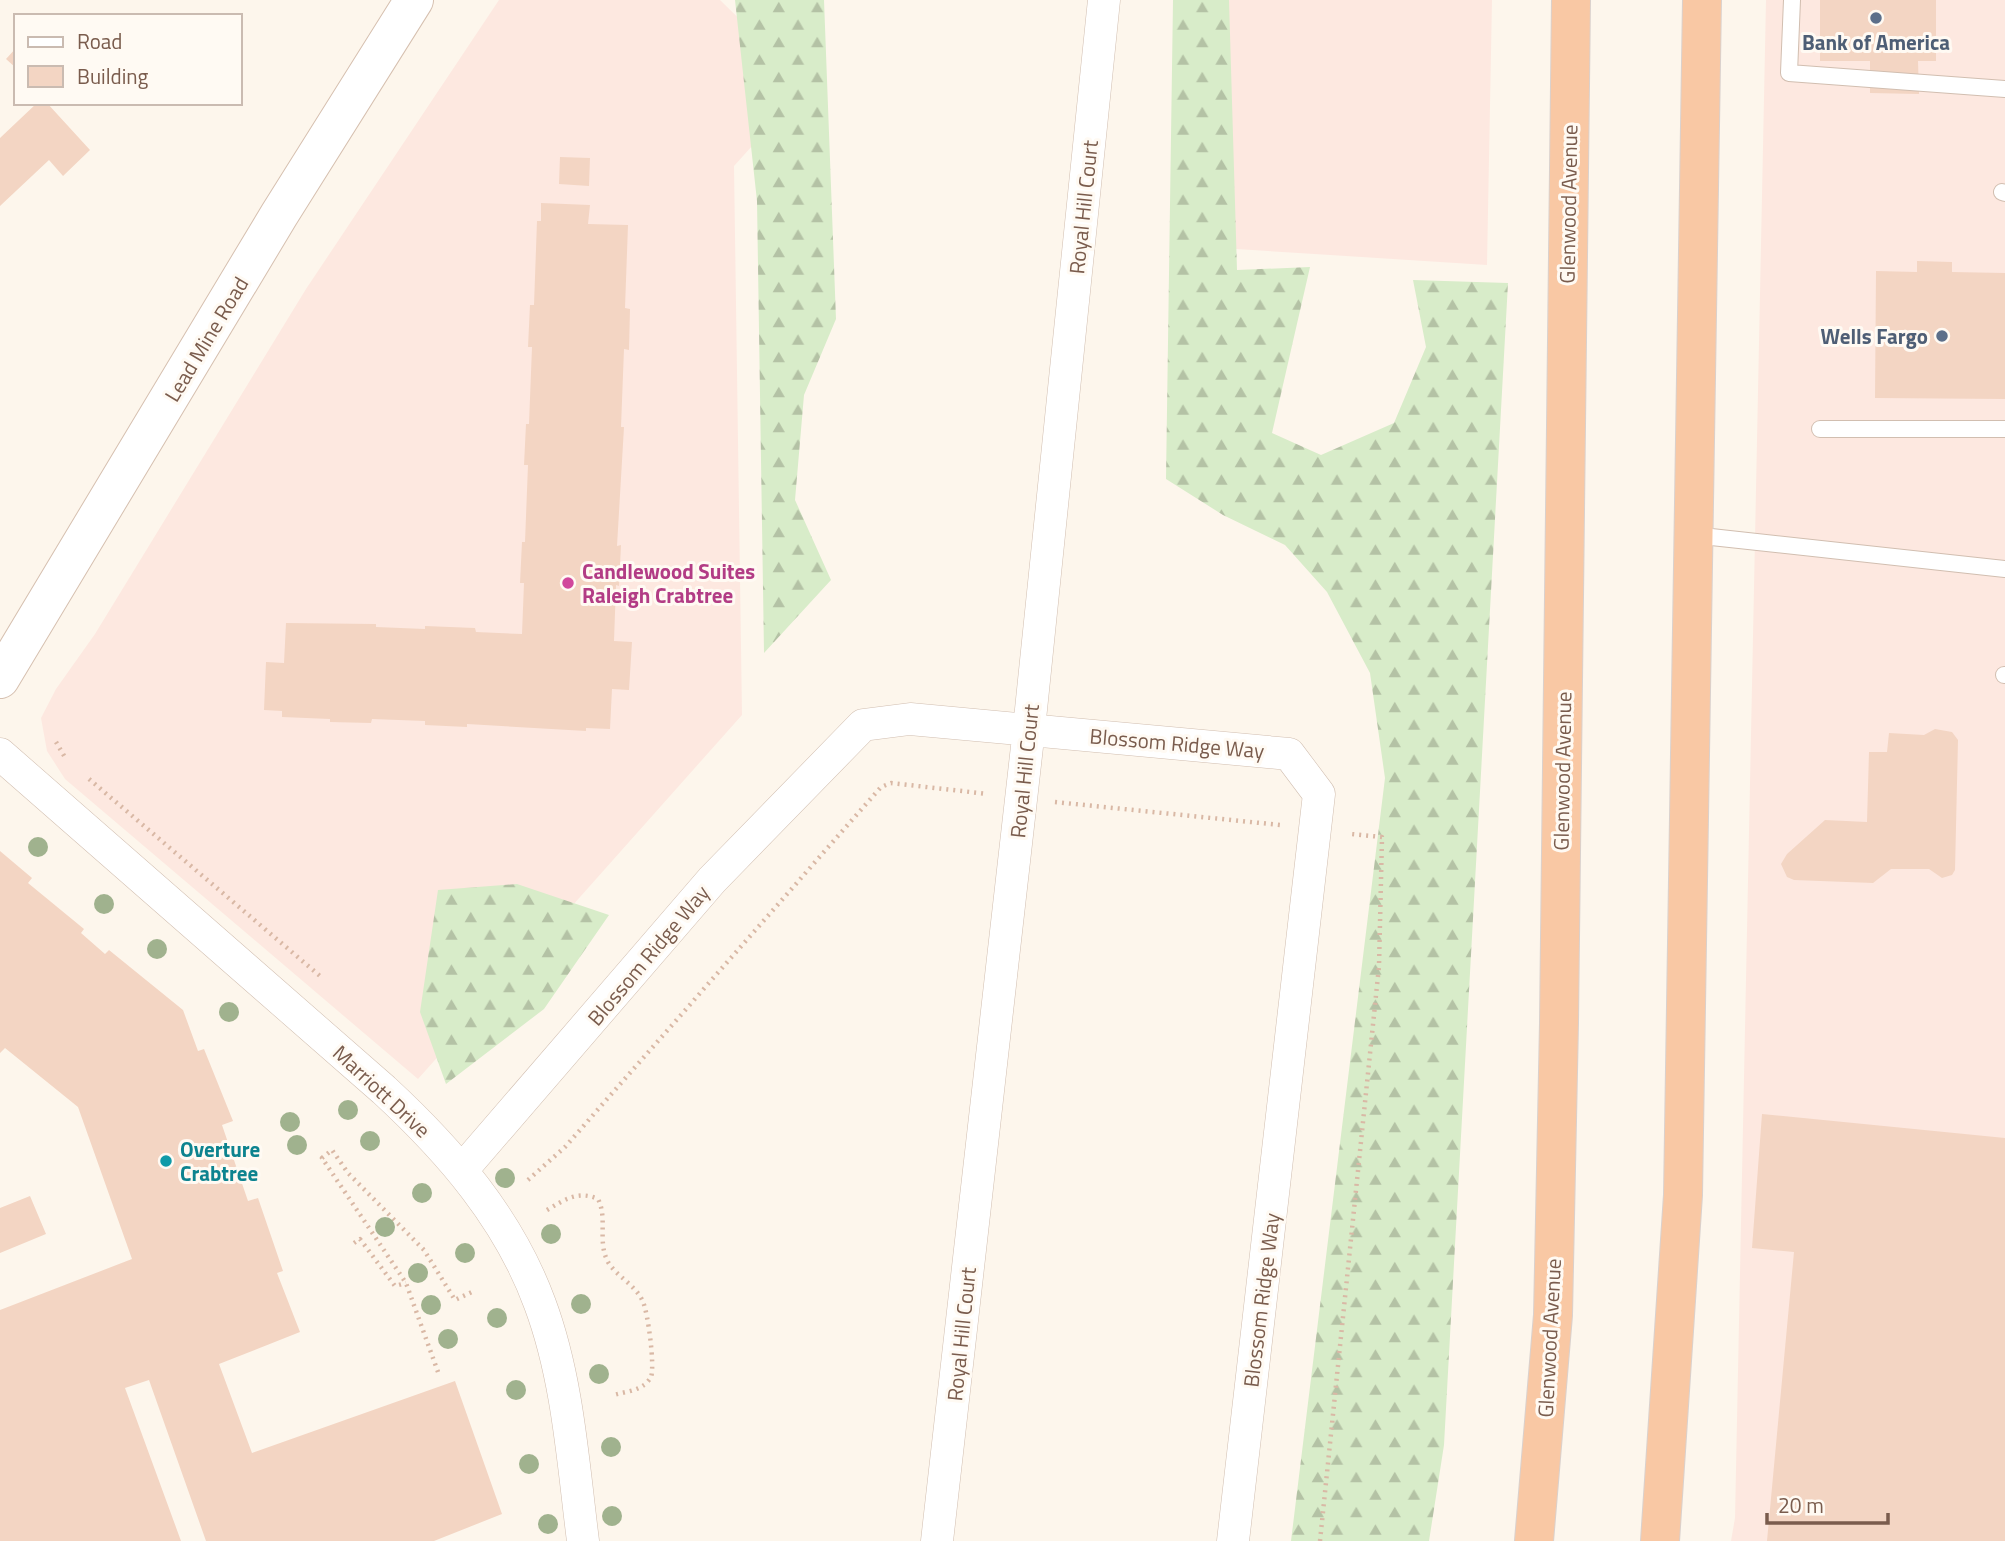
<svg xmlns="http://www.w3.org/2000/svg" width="2005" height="1541" viewBox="0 0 2005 1541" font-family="'Titillium Web',sans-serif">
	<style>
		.commercial { fill: #fde8e0 }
		.forest { fill: url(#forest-firs) }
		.building { fill: #f3d5c3 }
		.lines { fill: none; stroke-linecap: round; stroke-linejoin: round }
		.service-casing { stroke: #d1beb0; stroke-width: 18 }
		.minor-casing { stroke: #d1beb0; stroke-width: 33 }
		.secondary-casing { stroke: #d6c0b0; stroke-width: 40 }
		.trunk-casing { stroke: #dad1cd; stroke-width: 40 }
		.path { stroke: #d9b8a5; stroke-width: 4.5; stroke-dasharray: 2 5; stroke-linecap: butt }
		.service { stroke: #fff; stroke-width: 16 }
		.minor { stroke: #fff; stroke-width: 32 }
		.secondary { stroke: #fff; stroke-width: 38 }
		.trunk { stroke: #f9c8a4; stroke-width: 38 }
		.tree { fill: #a0b28e }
		.service-dot { fill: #5c6f8a; stroke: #fffaf3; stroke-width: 2.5 }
		.hotel-dot { fill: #d1479c; stroke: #fffaf3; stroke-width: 2.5 }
		.culture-dot { fill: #0f9aa8; stroke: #fffaf3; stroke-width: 2.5 }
		.labels { text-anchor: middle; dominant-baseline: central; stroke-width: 6; stroke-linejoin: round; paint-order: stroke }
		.service-label { font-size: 21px; font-weight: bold; fill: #4e5e75; stroke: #fffaf3 }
		.street-label { font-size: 21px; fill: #7a5c4d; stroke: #fffaf3 }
		.hotel-label { font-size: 21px; font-weight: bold; fill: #b23c85; stroke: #fffaf3; text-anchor: start }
		.culture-label { font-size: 21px; font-weight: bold; fill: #0d838f; stroke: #fffaf3; text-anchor: start }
	</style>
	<defs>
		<pattern id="forest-firs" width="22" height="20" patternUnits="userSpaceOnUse" patternTransform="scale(1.75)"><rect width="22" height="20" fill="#d8ecc9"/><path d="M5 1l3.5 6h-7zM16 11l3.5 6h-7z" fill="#b4c2a5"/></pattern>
	</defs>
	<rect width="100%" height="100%" fill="#fdf6ec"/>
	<!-- commercial -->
	<path class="commercial" d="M499 0H720L807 85 734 166 742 715 418 1079 65 779 47 751 41 718 56 689 95 634 306 289Z
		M1221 0H1492L1487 265 1205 247Z
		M1766 0H2005V1541H1731L1735 1518Z"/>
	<!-- forest -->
	<path class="forest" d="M735 0H824L836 319 804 395 795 500 831 580 764 653 757 201Z
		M1173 0H1229L1237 270 1310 267 1272 433 1321 455 1394 423 1426 347 1413 280 1508 283 1444 1445 1429 1541H1291L1385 778 1370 673 1327 592 1285 545 1223 515 1166 479Z
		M517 884 609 915 544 1009 446 1084 420 1012 438 890Z"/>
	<!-- building -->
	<path class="building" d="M1820 0H1936V61H1918L1919 94 1870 93V61H1820Z
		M16 48V68L6 59Z
		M37 103H47L90 150 63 176 49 160 0 206V138Z
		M560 157 590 158 589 186 559 184Z
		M541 203 590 205 588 224 628 225 625 308 630 309 629 350 624 349 621 427H624L617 546 621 545 619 586 616 585 614 641 632 642 629 690 612 689 610 729 586 728V731L467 724V727L425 725V721L372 719 371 723 330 722V719L282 717V711L264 710 266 662 284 663 286 623 376 624V627L425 629V626L475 628 476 632 522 634 524 583H520L522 542H525L528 465H524L526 424H529L532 347H528L530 305H534L537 221H541Z
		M1917 261 1952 262V272L2005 273V399L1875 398 1876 271 1917 272Z
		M1935 729 1952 732 1958 740 1955 870 1952 875 1942 878 1929 869H1891L1873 883 1794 880 1787 877 1781 864 1787 854 1825 820 1867 822 1869 752H1887L1889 733 1924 735Z
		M0 851 32 878 28 883 84 929 81 933 105 954 109 950 183 1010 198 1051 204 1049 233 1121 222 1125 248 1201 258 1198 283 1271 277 1273 300 1332 219 1364 252 1453 455 1381 502 1514 434 1541H206L149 1380 125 1388 181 1541H0V1310L132 1259 78 1107 5 1048 0 1053Z
		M1762 1114 2005 1138V1541H1767L1794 1252 1752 1248Z
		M30 1196 46 1234 0 1253V1208Z"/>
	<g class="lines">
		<!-- service casing -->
		<g class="service-casing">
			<path id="service" d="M1792 0 1789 73 2005 89
				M2002 192 2005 193
				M1820 429H2005
				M1693 535 2005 569
				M2004 675H2005"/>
		</g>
		<!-- minor casing -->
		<g class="minor-casing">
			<path id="minor" d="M0 754 384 1090C450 1151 509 1219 540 1304 568 1379 573 1463 583 1541
				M462 1170 712 880 863 725 910 719 1289 754 1319 794 1233 1541
				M937 1541 1029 729 1104 0"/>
		</g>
		<!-- secondary casing -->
		<g class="secondary-casing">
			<path id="secondary" d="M0 679 279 215 414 0"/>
		</g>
		<!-- trunk casing -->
		<g class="trunk-casing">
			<path id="trunk" d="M1534 1541 1553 1315 1559 1023 1571 0
				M1660 1541 1683 1195 1702 0"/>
		</g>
		<!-- path -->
		<path class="path" d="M56 742 66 759
			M89 779 320 976
			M1055 802 1280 825
			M528 1180 565 1147 881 787 891 783 988 794
			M547 1210C564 1200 578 1190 598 1199 608 1219 597 1241 608 1262 617 1277 636 1285 643 1302 648 1313 655 1366 651 1377 651 1378 646 1384 644 1385 636 1391 624 1392 614 1395
			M354 1243 360 1239 395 1286 406 1283
			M438 1372 406 1283 322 1158 332 1150 348 1173 424 1250 455 1300 474 1291
			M1320 1541 1379 966 1382 837 1351 834"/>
		<!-- service -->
		<use href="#service" class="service"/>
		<!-- minor -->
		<use href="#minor" class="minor"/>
		<!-- secondary -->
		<use href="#secondary" class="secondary"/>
		<!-- trunk -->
		<use href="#trunk" class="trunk"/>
	</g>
	<!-- trees -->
	<g class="tree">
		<circle cx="38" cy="847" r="10"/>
		<circle cx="104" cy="904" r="10"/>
		<circle cx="157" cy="949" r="10"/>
		<circle cx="229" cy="1012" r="10"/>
		<circle cx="348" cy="1110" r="10"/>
		<circle cx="290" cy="1122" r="10"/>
		<circle cx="370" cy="1141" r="10"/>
		<circle cx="297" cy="1145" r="10"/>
		<circle cx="505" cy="1178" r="10"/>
		<circle cx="422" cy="1193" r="10"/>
		<circle cx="385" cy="1227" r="10"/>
		<circle cx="551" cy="1234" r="10"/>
		<circle cx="465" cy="1253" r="10"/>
		<circle cx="418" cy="1273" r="10"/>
		<circle cx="581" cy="1304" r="10"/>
		<circle cx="431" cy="1305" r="10"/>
		<circle cx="497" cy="1318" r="10"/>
		<circle cx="448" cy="1339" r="10"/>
		<circle cx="599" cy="1374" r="10"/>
		<circle cx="516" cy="1390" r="10"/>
		<circle cx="611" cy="1447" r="10"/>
		<circle cx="529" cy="1464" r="10"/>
		<circle cx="612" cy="1516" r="10"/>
		<circle cx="548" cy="1524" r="10"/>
	</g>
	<!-- markers -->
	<g class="service-dot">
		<circle cx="1876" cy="18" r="7"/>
		<circle cx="1942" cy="336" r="7"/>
	</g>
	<circle class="hotel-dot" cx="568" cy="583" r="7"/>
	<circle class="culture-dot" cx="166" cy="1161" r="7"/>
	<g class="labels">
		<!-- service labels -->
		<g class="service-label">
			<text x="1876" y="42">Bank of America</text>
			<text x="1928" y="336" text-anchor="end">Wells Fargo</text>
		</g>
		<!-- street labels -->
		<g class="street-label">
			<text transform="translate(1568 204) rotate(-89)">Glenwood Avenue</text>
			<text transform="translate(1083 207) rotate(-84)">Royal Hill Court</text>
			<text transform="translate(206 339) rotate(-59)">Lead Mine Road</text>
			<text transform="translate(1177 743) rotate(5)">Blossom Ridge Way</text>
			<text transform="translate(1024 771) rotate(-84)">Royal Hill Court</text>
			<text transform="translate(1562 771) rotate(-89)">Glenwood Avenue</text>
			<text transform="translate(648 955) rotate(-50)">Blossom Ridge Way</text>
			<text transform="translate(382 1091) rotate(43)">Marriott Drive</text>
			<text transform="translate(1261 1300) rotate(-83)">Blossom Ridge Way</text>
			<text transform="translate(961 1334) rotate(-84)">Royal Hill Court</text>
			<text transform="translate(1549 1338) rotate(-87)">Glenwood Avenue</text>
		</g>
		<!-- hotel labels -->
		<g class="hotel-label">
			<text x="582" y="571">Candlewood Suites<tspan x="582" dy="24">Raleigh Crabtree</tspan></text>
		</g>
		<!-- culture labels -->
		<g class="culture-label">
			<text x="180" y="1149">Overture<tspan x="180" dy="24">Crabtree</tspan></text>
		</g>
	</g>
	<!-- legend -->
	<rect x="14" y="14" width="228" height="91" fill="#fffaf3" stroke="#cabbb1" stroke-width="2"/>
	<rect x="28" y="37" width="35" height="10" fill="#ffffff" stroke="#cabbb1" stroke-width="2"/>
	<text x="77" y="49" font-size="21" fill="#7a5c4d">Road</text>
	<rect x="28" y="66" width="35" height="21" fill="#f3d5c3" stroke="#cabbb1" stroke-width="2"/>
	<text x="77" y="84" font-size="21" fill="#7a5c4d">Building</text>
	<!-- scale -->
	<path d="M1767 1513v10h121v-10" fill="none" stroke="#7a5c4d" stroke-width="3.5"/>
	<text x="1778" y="1513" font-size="21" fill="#7a5c4d" stroke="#fffaf3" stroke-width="5" paint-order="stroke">20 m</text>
</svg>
